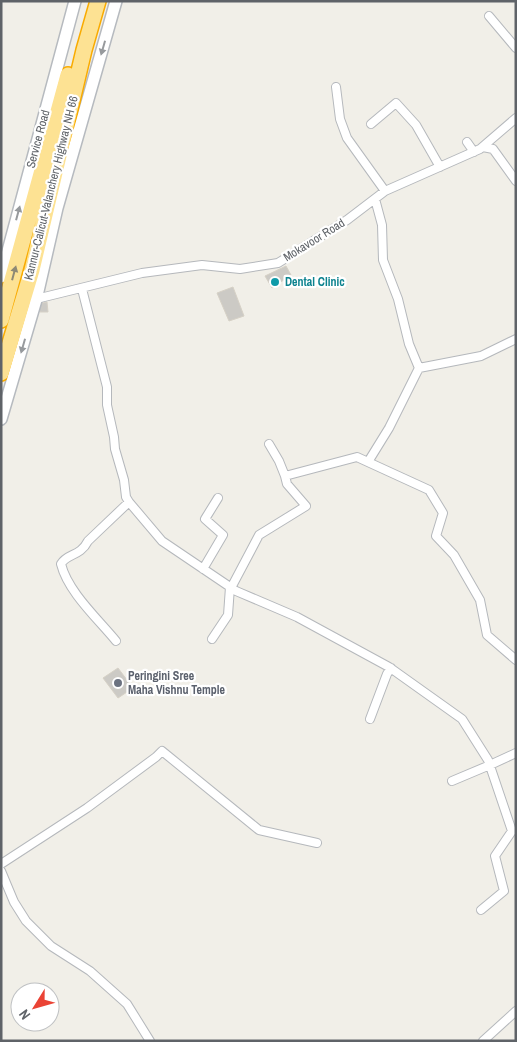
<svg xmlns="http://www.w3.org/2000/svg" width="517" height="1042" viewBox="0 0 517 1042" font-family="'Archivo Narrow',sans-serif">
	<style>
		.building { fill: #cccac5; stroke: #d6d1c6 }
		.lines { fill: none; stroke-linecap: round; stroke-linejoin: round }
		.street-casing { stroke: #b5b8bc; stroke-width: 10 }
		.secondary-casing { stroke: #b6babf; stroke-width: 14 }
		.highway-casing { stroke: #f9ab00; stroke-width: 18 }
		.street { stroke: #fff; stroke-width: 8 }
		.secondary { stroke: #fff; stroke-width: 11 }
		.highway { stroke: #fde293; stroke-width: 15 }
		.oneway { fill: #979a9d }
		.oneway2 { fill: #8e8975 }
		.culture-dot { fill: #0f9aa8; stroke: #fff; stroke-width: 2 }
		.worship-dot { fill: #6b7280; stroke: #fff; stroke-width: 2 }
		.labels { text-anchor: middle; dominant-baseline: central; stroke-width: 4.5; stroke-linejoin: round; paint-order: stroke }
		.street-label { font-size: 12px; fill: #5f6368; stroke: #fff }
		.culture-label { font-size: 12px; font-weight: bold; fill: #0d838f; stroke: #fff; text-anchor: start }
		.worship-label { font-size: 12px; font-weight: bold; fill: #5b616d; stroke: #fff; text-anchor: start }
	</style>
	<rect width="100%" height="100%" fill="#f1efe8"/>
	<!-- building -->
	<path class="building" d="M286 266 291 275 272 288 265 276Z
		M233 287 244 316 229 321 217 293Z
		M47 302 48 312H40L39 304Z
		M118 668 133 688 118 698 103 678Z"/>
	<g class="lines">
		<!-- street casing -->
		<g class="street-casing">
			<path id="street" d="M489 16 516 48
				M336 87 340 119 347 138 385 191
				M371 124 396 103 416 125 440 167
				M467 142 474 152
				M483 147 493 149 516 181
				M82 289 107 387V405L114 437 115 449 124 480 126 497 129 502 162 541 236 591 297 617 389 667 462 719 488 760 512 831 495 856 504 891 481 910
				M32 300 142 273 202 265 240 269 278 263 347 220 385 191 480 149 516 118
				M419 368 481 356 516 339
				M269 444 279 461 285 476
				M368 462 389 428 419 368 409 344 398 299 383 260 382 225 375 199
				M203 569 223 535 205 519 218 498
				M231 588 259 535 306 506 287 484 285 476 357 457 429 490 443 513 436 536 454 555 480 600 487 635 516 660
				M212 639 228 615 230 587
				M116 641C98 619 68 592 61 564 67 553 80 557 88 541L129 502
				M370 719 387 674 391 668
				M452 781 490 765 516 753
				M1 864 87 808 156 757 162 751 259 830 317 843
				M1 871 14 902 26 921 51 946 90 971 127 1004 150 1041
				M483 1041 516 1011"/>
		</g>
		<!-- secondary casing -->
		<g class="secondary-casing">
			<path id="secondary" d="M1 277 75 1
				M1 419 36 300 57 208 116 1"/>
		</g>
		<!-- highway casing -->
		<g class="highway-casing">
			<path id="highway" d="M1 320 68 75
				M1 373 32 270 84 50 98 1"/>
		</g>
		<!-- street -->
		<use href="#street" class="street"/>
		<!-- secondary -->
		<use href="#secondary" class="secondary"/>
		<!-- highway -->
		<use href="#highway" class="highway"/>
	</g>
	<!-- one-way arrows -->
	<defs><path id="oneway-solid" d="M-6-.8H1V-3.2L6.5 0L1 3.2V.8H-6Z" transform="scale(1.25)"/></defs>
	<g class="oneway">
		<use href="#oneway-solid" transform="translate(103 48) rotate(106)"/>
		<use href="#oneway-solid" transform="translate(18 213) rotate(-75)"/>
		<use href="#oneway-solid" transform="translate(23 346) rotate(106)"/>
	</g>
	<use class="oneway2" href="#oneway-solid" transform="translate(14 273) rotate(-75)"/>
	<!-- markers -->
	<circle class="culture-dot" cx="275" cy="282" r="5"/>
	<circle class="worship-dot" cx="118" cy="683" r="5"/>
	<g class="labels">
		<!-- street labels -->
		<g class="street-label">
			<text transform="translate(38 139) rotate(-75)">Service Road</text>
			<text transform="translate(51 188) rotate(-76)">Kannur-Calicut-Valanchery Highway NH 66</text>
			<text transform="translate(314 240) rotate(-32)">Mokavoor Road</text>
		</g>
		<!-- culture labels -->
		<g class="culture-label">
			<text x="285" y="282">Dental Clinic</text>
		</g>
		<!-- worship labels -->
		<g class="worship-label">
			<text x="128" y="676">Peringini Sree<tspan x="128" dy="14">Maha Vishnu Temple</tspan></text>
		</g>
	</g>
	<!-- border -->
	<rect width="517" height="1042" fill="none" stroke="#5f6368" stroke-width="5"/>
	<!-- north arrow -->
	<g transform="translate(35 1007) rotate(233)"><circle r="24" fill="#ffffff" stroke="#bfc1c3"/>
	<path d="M0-4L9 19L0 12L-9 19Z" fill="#ea4335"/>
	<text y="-8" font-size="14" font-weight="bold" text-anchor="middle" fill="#5f6368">N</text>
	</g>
</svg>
